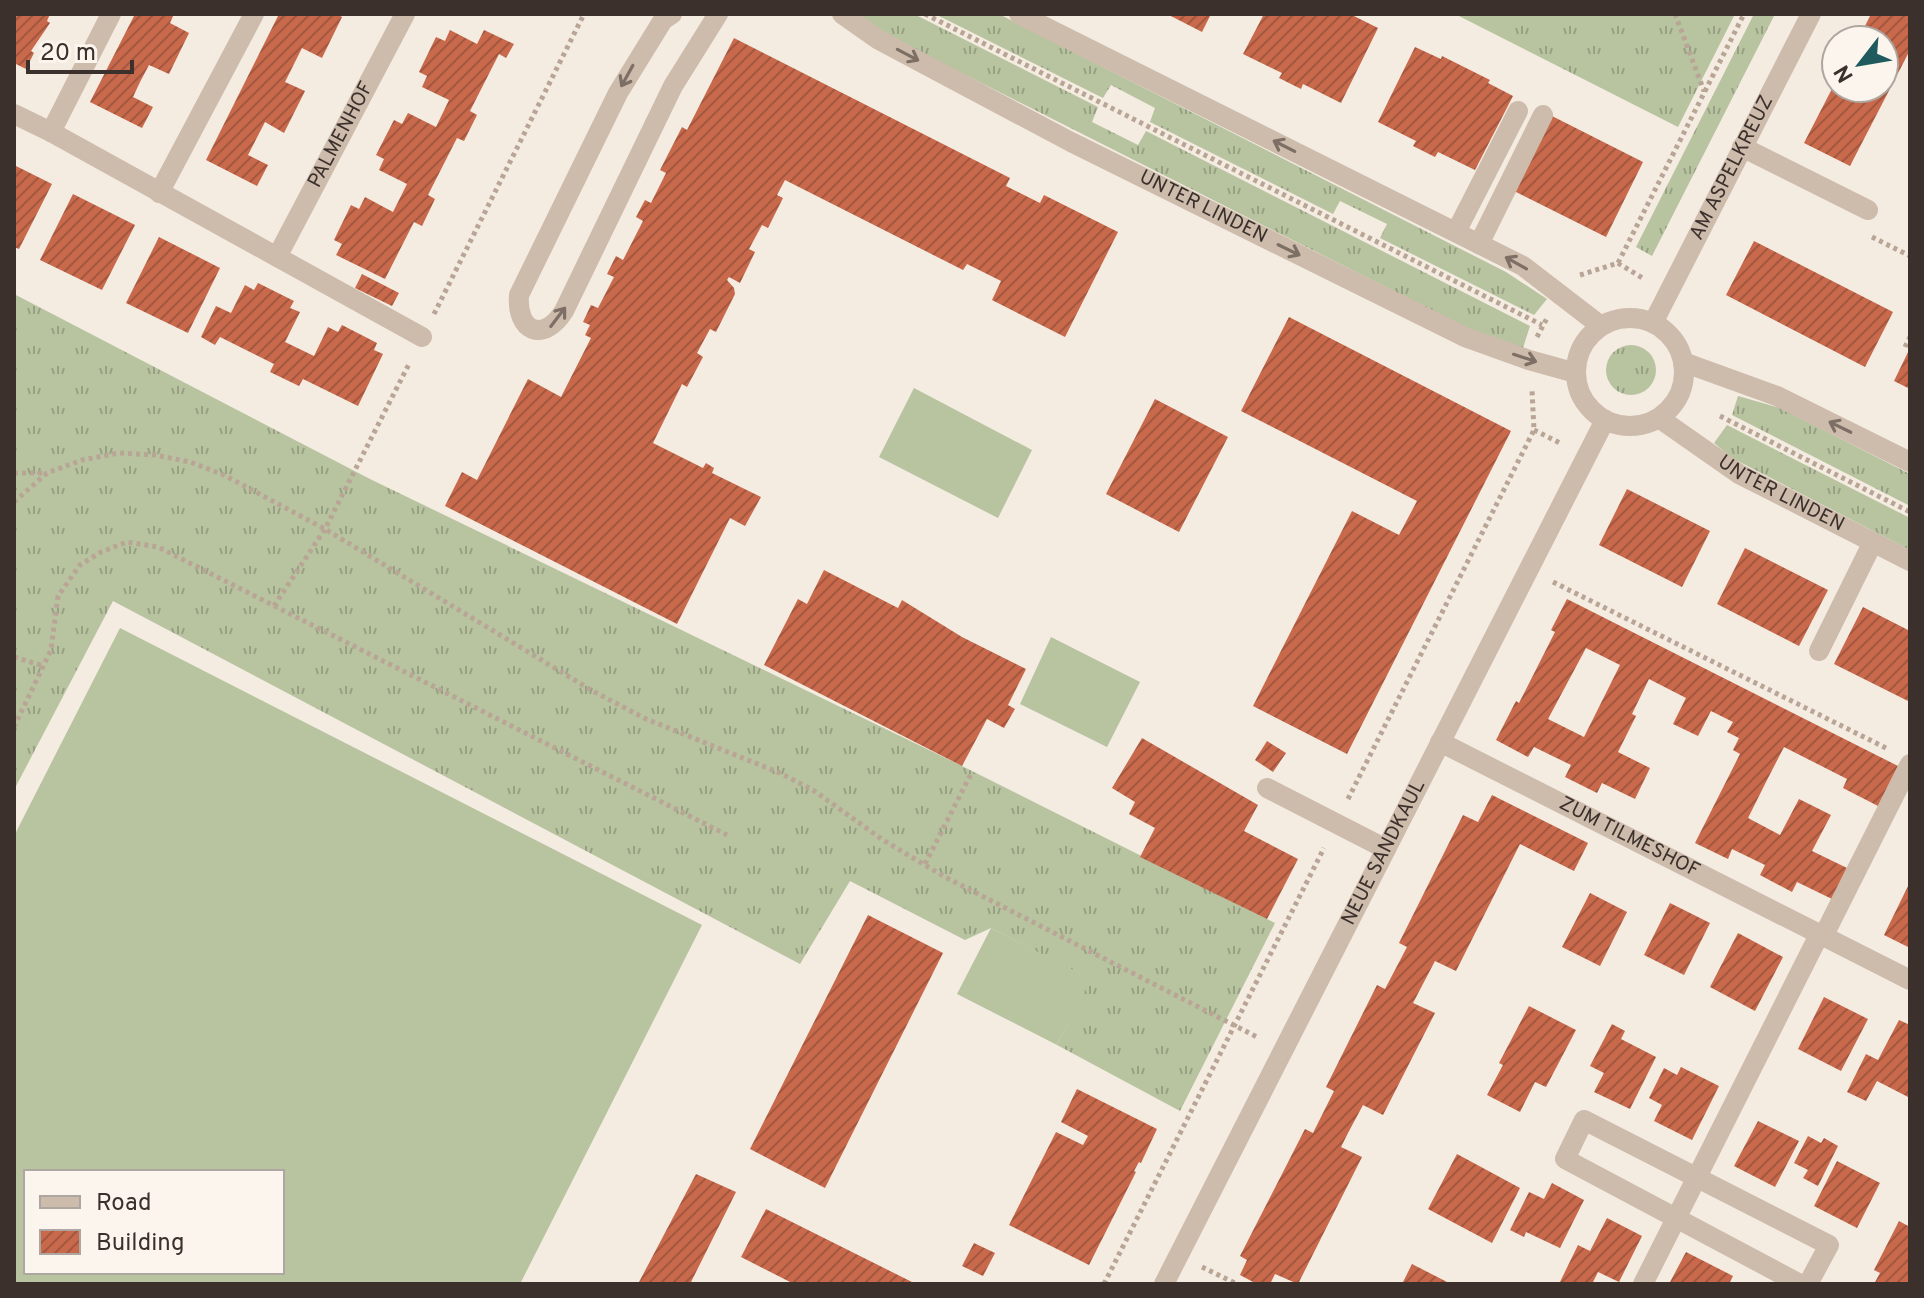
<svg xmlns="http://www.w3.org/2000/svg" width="1924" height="1298" viewBox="0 0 1924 1298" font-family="Overpass,sans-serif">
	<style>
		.grass { fill: url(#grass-tufts) }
		.pitch { fill: #b8c4a0; fill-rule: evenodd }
		.building { fill: url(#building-hatch); fill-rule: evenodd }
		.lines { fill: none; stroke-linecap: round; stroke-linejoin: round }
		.path { stroke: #b9a596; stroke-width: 5; stroke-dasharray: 4 4; stroke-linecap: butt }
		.minor { stroke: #cdbbac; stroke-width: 20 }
		.oneway { stroke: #7d6f65 }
		.labels { text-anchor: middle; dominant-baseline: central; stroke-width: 8; stroke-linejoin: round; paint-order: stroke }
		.street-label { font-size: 20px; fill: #3b302b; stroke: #fbf5ee }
	</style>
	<defs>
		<pattern id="grass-tufts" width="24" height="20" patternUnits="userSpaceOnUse" patternTransform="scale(2)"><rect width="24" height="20" fill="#b8c4a0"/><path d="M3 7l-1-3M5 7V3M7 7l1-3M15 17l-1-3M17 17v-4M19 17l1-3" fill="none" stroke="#97a083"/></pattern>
		<pattern id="building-hatch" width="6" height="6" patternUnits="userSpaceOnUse" patternTransform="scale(2)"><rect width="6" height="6" fill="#c8694b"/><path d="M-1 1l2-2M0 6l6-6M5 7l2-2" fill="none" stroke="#a4573f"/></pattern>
	</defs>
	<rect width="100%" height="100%" fill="#f4ebe1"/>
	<!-- grass -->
	<path class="grass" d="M856 14H914L1098 107 1092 122 1138 145 1146 131 1530 326 1523 348 1473 331 886 35Z
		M935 14H999L1506 272 1547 299 1534 315 1380 238 1387 224 1340 201 1333 214 1150 122 1155 108 1111 85 1103 98Z
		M1455 14H1735L1678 127Z
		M1754 14H1775L1652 256 1636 247Z
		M14 294 370 479 962 766 1275 923 1180 1111 1057 1045 1090 979 991 928 965 940 850 881 800 964 113 601 14 790Z
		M1606 370a25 25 0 1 1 50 0a25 25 0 1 1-50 0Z
		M1738 396 1780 408 1910 474V506L1732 415Z
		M1727 425 1910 518V550L1732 458 1714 443Z"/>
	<!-- pitch -->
	<path class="pitch" d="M914 388 1032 450 998 518 879 457Z
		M120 628 702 925 520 1284H14V836ZM282 1172V1272H26V1172Z
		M1051 637 1140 682 1107 747 1020 704Z
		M991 928 1091 979 1057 1045 957 994Z"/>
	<!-- building -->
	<path class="building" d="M14 14H50L47 21 50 23 31 51 34 53 26 69 14 63Z
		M135 14H174L170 23 189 33 169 74 149 65 140 82 133 97 153 107 142 128 90 102Z
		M279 14H337L342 17 322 58 302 48 285 82 305 91 284 133 265 122 248 155 268 165 257 186 206 160Z
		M1167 14H1211L1202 32Z
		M1264 14H1355L1354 16 1378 28 1341 103 1303 84 1301 89 1279 78 1282 73 1243 54Z
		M1871 14H1910V50L1850 166 1804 143 1836 81V88H1884V40H1858Z
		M450 30 477 44 484 30 514 44 506 58 499 54 470 111 477 115 464 141 457 138 428 195 435 199 422 226 414 222 385 279 336 255 342 244 334 240 351 205 359 209 365 197 393 212 407 184 379 170 384 159 376 155 394 120 402 124 408 113 436 127 449 100 422 87 427 76 419 72 436 37 445 41Z
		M734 38 1010 178 1006 186 1040 203 1044 195 1118 232 1065 337 992 300 1001 281 967 264 963 270 785 180 777 195 783 198 768 228 762 225 749 249 755 252 740 283 729 277 727 280 734 288 735 294 716 332 710 329 697 353 703 357 687 387 682 384 653 443 703 468 706 463 714 468 712 473 761 497 745 526 730 518 677 624 445 506 462 472 477 480 528 379 561 397 591 338 585 335 590 325 583 322 591 305 598 308 614 277 607 274 616 256 623 260 643 221 636 217 645 200 651 203 666 173 660 170 682 127 687 130Z
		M1415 47 1441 59 1442 56 1490 80 1488 83 1513 96 1475 170 1438 152 1435 157 1413 146 1416 141 1378 122Z
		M1552 116 1643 162 1606 237 1514 191Z
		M14 165 52 184 19 249 14 247Z
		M73 194 135 225 102 290 40 260Z
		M159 237 220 268 188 333 126 303Z
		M1754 241 1893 312 1865 367 1726 295Z
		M362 274 399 293 392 306 355 288Z
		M258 283 294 301 290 308 300 312 285 342 314 356 328 327 338 332 342 325 377 343 374 350 383 354 358 406 303 379 299 386 270 372 274 364 220 337 215 345 201 337 216 306 231 313 245 285 254 290Z
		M1289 317 1511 431 1347 754 1253 706 1352 511 1399 535 1417 501 1241 411Z
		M1910 348V389L1894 381Z
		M1155 399 1228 437 1179 532 1106 494Z
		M1627 489 1710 531 1682 587 1599 545Z
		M1745 548 1828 590 1799 646 1717 604Z
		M824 570 898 608 902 600 962 637 1026 669 1008 705 1015 709 1004 728 987 719 962 766 764 665 798 599 807 604Z
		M1567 599 1898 766 1878 806 1843 788 1847 779 1784 747 1766 782 1748 818 1780 835 1799 799 1831 815 1812 851 1847 868 1832 899 1797 882 1792 892 1760 875 1765 865 1732 849 1728 859 1695 843 1740 754 1733 750 1739 738 1727 732 1733 722 1711 711 1698 736 1673 724 1686 698 1649 679 1632 714 1636 716 1618 752 1650 768 1635 799 1602 783 1597 793 1565 777 1571 765 1534 747 1528 757 1496 740 1516 701 1519 703 1555 632 1551 630ZM1586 648 1620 665 1584 737 1548 719Z
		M1863 607 1910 631V702L1834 664Z
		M1142 738 1258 805 1244 831 1298 859 1267 919 1140 857 1155 828 1129 814 1135 802 1112 788Z
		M1267 741 1286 753 1273 772 1255 760Z
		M1492 795 1588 843 1574 871 1520 844 1456 971 1435 961 1413 1003 1435 1013 1383 1115 1363 1105 1348 1133 1341 1147 1362 1157 1298 1284 1275 1274 1270 1284H1257L1240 1275 1247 1260 1240 1256 1305 1129 1313 1133 1334 1091 1326 1087 1377 985 1385 989 1407 947 1399 943 1463 815 1478 822Z
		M1910 882V948L1884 935Z
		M1590 893 1627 912 1600 966 1562 947Z
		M1670 903 1710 923 1684 975 1644 955Z
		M868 915 943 953 825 1188 750 1149Z
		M1738 933 1783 957 1755 1011 1710 987Z
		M1824 997 1868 1019 1841 1071 1798 1049Z
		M1529 1006 1576 1030 1546 1087 1535 1082 1520 1112 1487 1095 1503 1065 1499 1063Z
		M1899 1020 1910 1025V1098L1877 1081 1866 1101 1847 1092 1866 1054 1878 1060Z
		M1612 1024 1625 1031 1621 1039 1656 1057 1630 1109 1594 1092 1604 1073 1590 1066Z
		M1681 1067 1719 1086 1692 1140 1654 1121 1662 1105 1649 1098 1664 1068 1677 1075Z
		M1077 1089 1157 1129 1141 1163 1139 1162 1134 1171 1136 1172 1089 1265 1009 1225 1056 1132 1083 1145 1088 1136 1061 1122Z
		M1758 1121 1799 1141 1775 1187 1734 1166Z
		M1808 1136 1821 1143 1824 1138 1838 1146 1818 1186 1803 1178 1808 1170 1794 1163Z
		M1457 1154 1520 1188 1492 1243 1428 1209Z
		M1837 1161 1880 1183 1857 1228 1814 1206Z
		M696 1174 736 1192 690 1284H638Z
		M1552 1183 1584 1200 1560 1248 1526 1232 1524 1237 1510 1230 1529 1192 1544 1199Z
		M766 1209 916 1284H794L741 1257Z
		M1607 1218 1642 1236 1619 1282 1598 1272 1592 1284 1560 1282 1578 1245 1590 1251Z
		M1899 1221 1910 1227V1284H1874L1880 1273 1874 1270Z
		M974 1243 995 1253 983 1276 962 1266Z
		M1686 1252 1733 1276 1729 1284H1669Z
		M1412 1264 1451 1284H1402Z"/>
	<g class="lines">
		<!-- path -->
		<path class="path" d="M925 14 1542 325
			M1675 14 1704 91
			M1872 237 1910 256
			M1618 263 1644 279
			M1580 275 1618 263 1744 14
			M434 314 584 14
			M1537 337 1547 318
			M1905 347 1910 337
			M1720 416 1910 512
			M1534 430 1562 444
			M14 473H46
			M14 502 47 473 82 460 119 453 155 455 190 462 224 475 325 529 591 690 644 718 780 773 813 790 883 840 945 877 1259 1038
			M1553 582 1888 749
			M274 606 325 529 410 362
			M14 657 44 666
			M14 727 51 650 58 596 80 565 101 552 127 542 158 547 727 835
			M1348 799 1534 430 1532 390
			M925 864 972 772
			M1202 1267 1237 1284
			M1104 1284 1324 848"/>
		<!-- minor -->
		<g class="minor">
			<path d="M672 14 663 20 618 93 519 295C516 331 543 344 564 311L673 86 718 14"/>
			<path id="s1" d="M842 14 879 40 1071 142 1465 337 1529 360 1576 373"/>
			<path d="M1019 14 1523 266 1601 326"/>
			<path d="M14 114 51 132 422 337"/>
			<path d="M51 132 111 14"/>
			<path d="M1742 147 1868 210"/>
			<path d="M159 193 254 14"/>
			<path d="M1456 232 1518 111"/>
			<path d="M1479 244 1543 115"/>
			<path id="s2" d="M277 257 405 14"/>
			<circle cx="1630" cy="372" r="54"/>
			<path id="s3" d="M1653 323 1811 14"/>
			<path d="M1683 362 1777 396 1910 462"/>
			<path id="s4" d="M1659 418 1739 474 1910 561"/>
			<path d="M1819 651 1873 542"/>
			<path id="s5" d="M1440 742 1910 980"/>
			<path d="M1267 788 1386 849"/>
			<path d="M1823 937 1910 764"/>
			<path id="s6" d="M1164 1284 1605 420"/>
			<path d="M1643 1284 1819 935"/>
			<path d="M1800 1284 1565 1159 1584 1120 1829 1245 1808 1284"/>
		</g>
	</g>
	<!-- one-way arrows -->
	<defs><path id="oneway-shaft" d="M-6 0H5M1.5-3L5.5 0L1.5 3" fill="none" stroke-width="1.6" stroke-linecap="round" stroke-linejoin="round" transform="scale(2)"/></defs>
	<g class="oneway">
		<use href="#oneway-shaft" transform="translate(908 55) rotate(28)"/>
		<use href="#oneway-shaft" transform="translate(627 76) rotate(119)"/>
		<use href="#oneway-shaft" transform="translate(1284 146) rotate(-153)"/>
		<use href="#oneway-shaft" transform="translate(1289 250) rotate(26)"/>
		<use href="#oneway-shaft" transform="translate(1516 263) rotate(-151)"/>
		<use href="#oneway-shaft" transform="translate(558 317) rotate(-53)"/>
		<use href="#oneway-shaft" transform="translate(1525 358) rotate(18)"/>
		<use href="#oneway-shaft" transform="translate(1840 427) rotate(-154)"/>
	</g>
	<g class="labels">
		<!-- street labels -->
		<g class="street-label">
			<text stroke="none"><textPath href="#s2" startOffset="138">PALMENHOF</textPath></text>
			<text stroke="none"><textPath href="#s3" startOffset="174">AM ASPELKREUZ</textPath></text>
			<text stroke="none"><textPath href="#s1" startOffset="410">UNTER LINDEN</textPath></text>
			<text stroke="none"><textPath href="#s4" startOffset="144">UNTER LINDEN</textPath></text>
			<text stroke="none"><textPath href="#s5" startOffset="212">ZUM TILMESHOF</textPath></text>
			<text stroke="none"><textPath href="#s6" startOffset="484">NEUE SANDKAUL</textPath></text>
		</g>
	</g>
	<!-- border -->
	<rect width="1924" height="1298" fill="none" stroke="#3b302b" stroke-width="32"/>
	<!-- legend -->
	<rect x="24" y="1170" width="260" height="104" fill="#fbf5ee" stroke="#aea6a0" stroke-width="2"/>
	<rect x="40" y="1196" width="40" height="12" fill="#cdbbac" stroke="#aea6a0" stroke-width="2"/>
	<text x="96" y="1210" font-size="24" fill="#3b302b">Road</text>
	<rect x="40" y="1230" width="40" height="24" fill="url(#building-hatch)" stroke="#aea6a0" stroke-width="2"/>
	<text x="96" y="1250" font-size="24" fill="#3b302b">Building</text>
	<!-- north arrow -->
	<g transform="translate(1860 64) rotate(239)"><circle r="38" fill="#fbf5ee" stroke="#aea6a0" stroke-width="2"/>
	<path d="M0-6L14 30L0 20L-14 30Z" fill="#1f5a5e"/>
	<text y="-12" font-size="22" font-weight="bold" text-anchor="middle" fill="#3b302b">N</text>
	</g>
	<!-- scale -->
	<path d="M28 60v12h104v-12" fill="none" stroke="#3b302b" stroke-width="4"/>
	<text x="40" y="60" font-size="24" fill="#3b302b" stroke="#fbf5ee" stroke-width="6" paint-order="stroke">20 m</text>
</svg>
